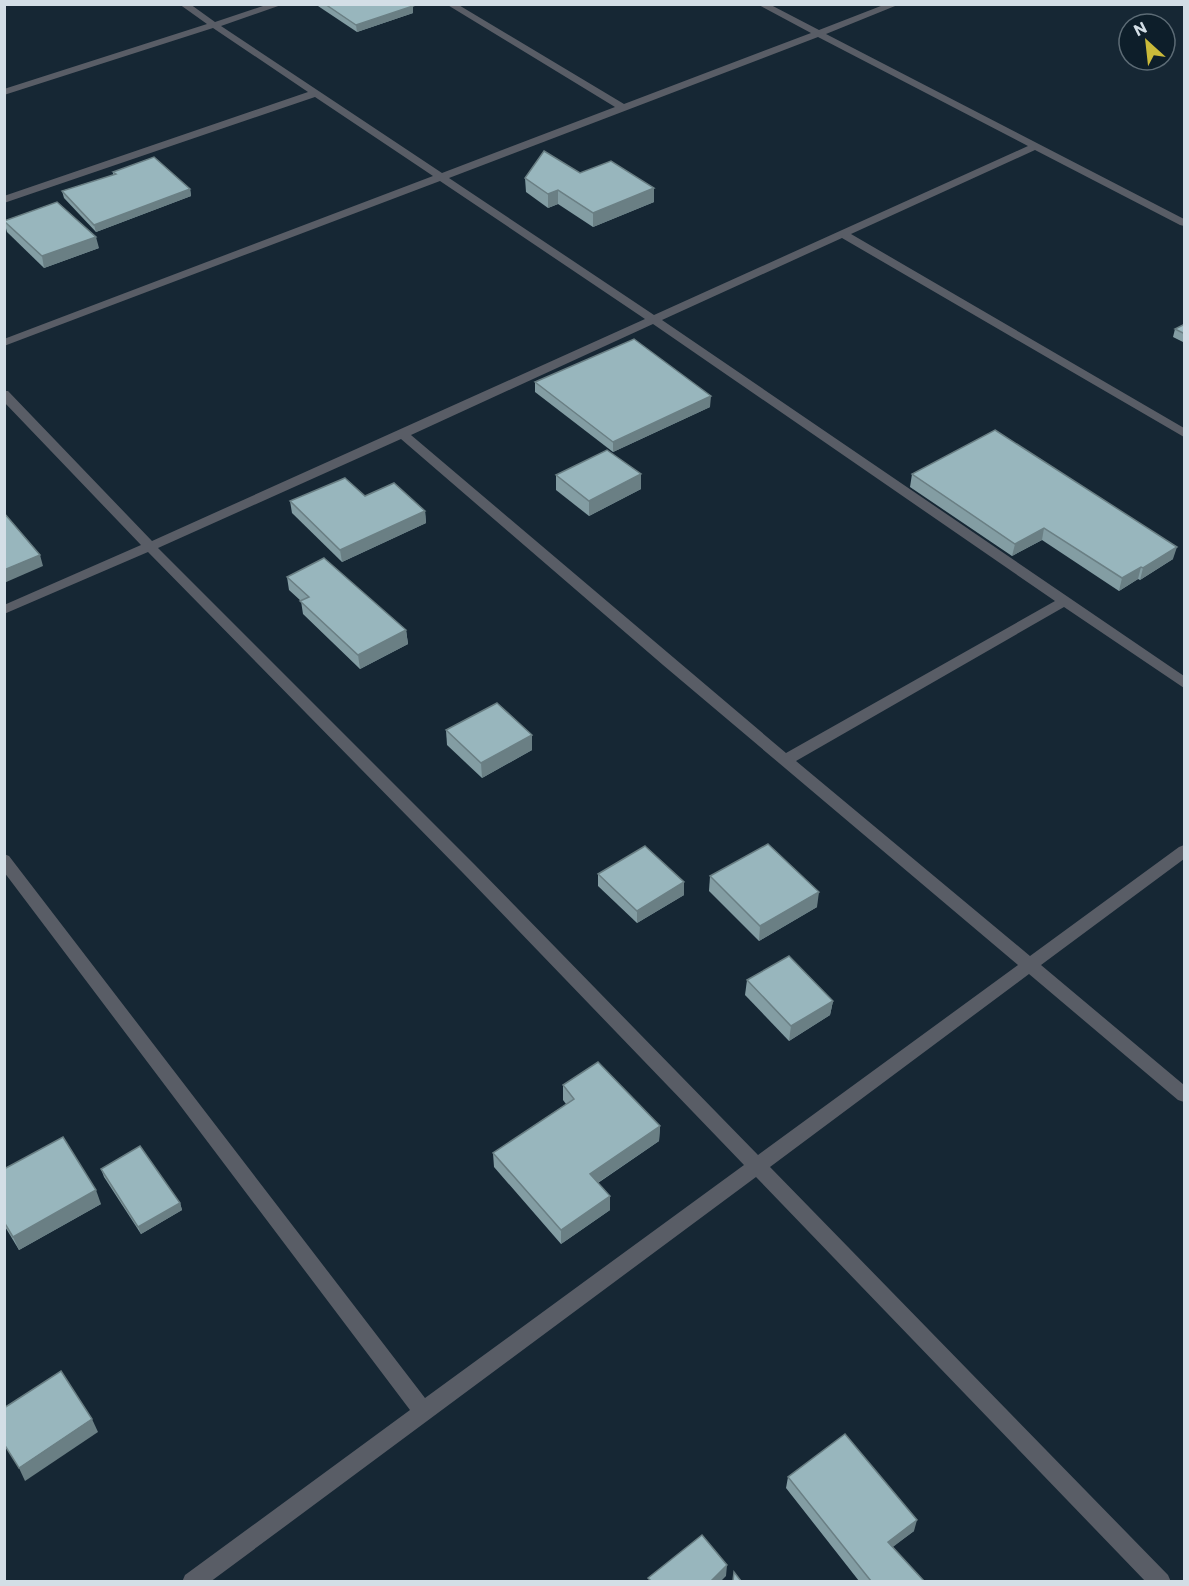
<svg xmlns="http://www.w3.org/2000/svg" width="1189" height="1586" viewBox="0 0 1189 1586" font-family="Commissioner,sans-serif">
	<rect width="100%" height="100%" fill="#162734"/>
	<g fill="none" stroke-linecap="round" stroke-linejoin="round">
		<path fill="#595d66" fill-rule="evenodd" d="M179 4H190L215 22 269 4H284L221 26 442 173 615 107 446 4H457L624 104 811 33 757 4H769L819 30 886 4H900L826 34 1184 219V226L1180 225 1035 150 851 234 1184 428V437L842 238 662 320 1184 676V688L1064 607 796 761 1030 956 1179 847 1184 845V859L1041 965 1184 1085V1102L1178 1100 1029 974 770 1167 1168 1575 1171 1582H1146L756 1177 210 1582H182L185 1575 410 1410 4 872V854L9 856 425 1398 744 1165 463 873 148 552 4 614V605L141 545 4 402V391H8L152 541 645 319 440 181 4 346V339L433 176 315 97 4 203V196L308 92 213 28 4 95V89L207 24ZM818 37 1028 146 654 315 449 178ZM653 324 1055 601 786 753 411 435ZM401 439 663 665 1018 965 758 1155 475 865 158 548Z"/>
	</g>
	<g fill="#839da3">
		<path d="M315 4H410L413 13 357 32Z"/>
		<path d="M113 172 190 189 191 196 96 232 64 198 62 191 113 175Z"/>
		<path d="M580 173 654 202 593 227 558 204 548 208 526 192 525 178Z"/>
		<path d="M4 221 99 248 44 268 7 232Z"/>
		<path d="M1185 324V343L1173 337 1175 329Z"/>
		<path d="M535 382 710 407 613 452 535 392Z"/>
		<path d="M912 474 1173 559 1140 580 1138 579 1119 591 1042 540 1012 556 910 487Z"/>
		<path d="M556 475 641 489 589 516 556 490Z"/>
		<path d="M365 496 425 511 426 523 342 562 292 513 290 501Z"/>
		<path d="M287 577 406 630 408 644 360 669 303 614 301 601 289 590Z"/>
		<path d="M446 730 532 735V750L482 778 447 745Z"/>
		<path d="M598 874 684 895 637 923 598 886Z"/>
		<path d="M710 876 817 907 759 941 709 891Z"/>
		<path d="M747 980 833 1001 830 1015 789 1041 745 995Z"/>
		<path d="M563 1085 660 1126 659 1141 598 1183 610 1196V1210L561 1244 494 1167 493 1153 566 1104 563 1100Z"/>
		<path d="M4 1169 101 1204 19 1250 4 1225Z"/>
		<path d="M101 1169 180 1203 182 1210 141 1234 104 1177Z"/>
		<path d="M788 1477 914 1531 892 1547 924 1581H859L786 1488Z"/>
	</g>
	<g fill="#6a7f84">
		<path d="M413 6V13L357 32 356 25Z"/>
		<path d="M654 188V202L593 227V213Z"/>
		<path d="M190 189 191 196 96 232 94 225Z"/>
		<path d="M558 190V204L548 208V194Z"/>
		<path d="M96 237 99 248 44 268 42 256Z"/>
		<path d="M711 396 710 407 613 452V442Z"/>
		<path d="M641 474V489L589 516V501Z"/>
		<path d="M425 511 426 523 342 562 340 550Z"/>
		<path d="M1044 528 1042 540 1012 556 1015 544Z"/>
		<path d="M1177 547 1173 559 1140 580 1143 568Z"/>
		<path d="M40 555 43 566 4 583V570Z"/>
		<path d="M1141 567 1138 579 1119 591 1122 578Z"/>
		<path d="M406 630 408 644 360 669 358 655Z"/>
		<path d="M532 735V750L482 778 481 763Z"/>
		<path d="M684 882V895L637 923V911Z"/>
		<path d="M819 892 817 907 759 941 760 926Z"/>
		<path d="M833 1001 830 1015 789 1041 791 1026Z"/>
		<path d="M660 1126 659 1141 590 1188V1174Z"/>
		<path d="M96 1190 101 1204 19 1250 13 1237Z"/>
		<path d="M610 1196V1210L561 1244V1230Z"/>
		<path d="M180 1203 182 1210 141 1234 138 1227Z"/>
		<path d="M92 1419 98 1432 25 1481 19 1468Z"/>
		<path d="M917 1520 914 1531 885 1553 888 1542Z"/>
		<path d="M727 1565 726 1576 721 1581H711Z"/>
	</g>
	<g fill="#98b6bd" stroke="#6a7f84" stroke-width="1.5">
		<path d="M325 4H410L413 6 356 25Z"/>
		<path d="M544 151 580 173 611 161 654 188 593 213 558 190 548 194 525 178Z"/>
		<path d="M154 157 190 189 94 225 62 191 116 174 113 172Z"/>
		<path d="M57 202 96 237 42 256 4 221Z"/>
		<path d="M1185 324V334L1175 329Z"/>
		<path d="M634 339 711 396 613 442 535 382Z"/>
		<path d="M995 430 1177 547 1143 568 1141 567 1122 578 1044 528 1015 544 912 474Z"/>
		<path d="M607 450 641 474 589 501 556 475Z"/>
		<path d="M345 478 365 496 394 483 425 511 340 550 290 501Z"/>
		<path d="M4 513 40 555 4 570Z"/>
		<path d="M324 558 406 630 358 655 300 601 309 597 287 577Z"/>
		<path d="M497 703 532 735 481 763 446 730Z"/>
		<path d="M768 844 819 892 760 926 710 876Z"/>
		<path d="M645 846 684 882 637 911 598 874Z"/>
		<path d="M789 956 833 1001 791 1026 747 980Z"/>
		<path d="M598 1062 660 1126 590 1174 610 1196 561 1230 493 1153 574 1099 563 1085Z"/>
		<path d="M63 1137 96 1190 13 1237 4 1222V1169Z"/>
		<path d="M140 1146 180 1203 138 1227 101 1169Z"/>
		<path d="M61 1371 92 1419 19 1468 4 1444V1408Z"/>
		<path d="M845 1434 917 1520 888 1542 924 1581H871L788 1477Z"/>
		<path d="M702 1535 727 1565 711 1581H651L648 1578Z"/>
		<path d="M734 1572 741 1581H733Z"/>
	</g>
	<rect width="1189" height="1586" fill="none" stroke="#d3dee6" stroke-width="12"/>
	<g transform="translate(1147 42) rotate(333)"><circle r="28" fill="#0d1e2a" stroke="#5c6b75" stroke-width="1.5"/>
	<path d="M0-4.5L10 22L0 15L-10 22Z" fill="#caba3a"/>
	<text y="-9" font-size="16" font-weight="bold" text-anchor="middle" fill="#d3dee6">N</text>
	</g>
</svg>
